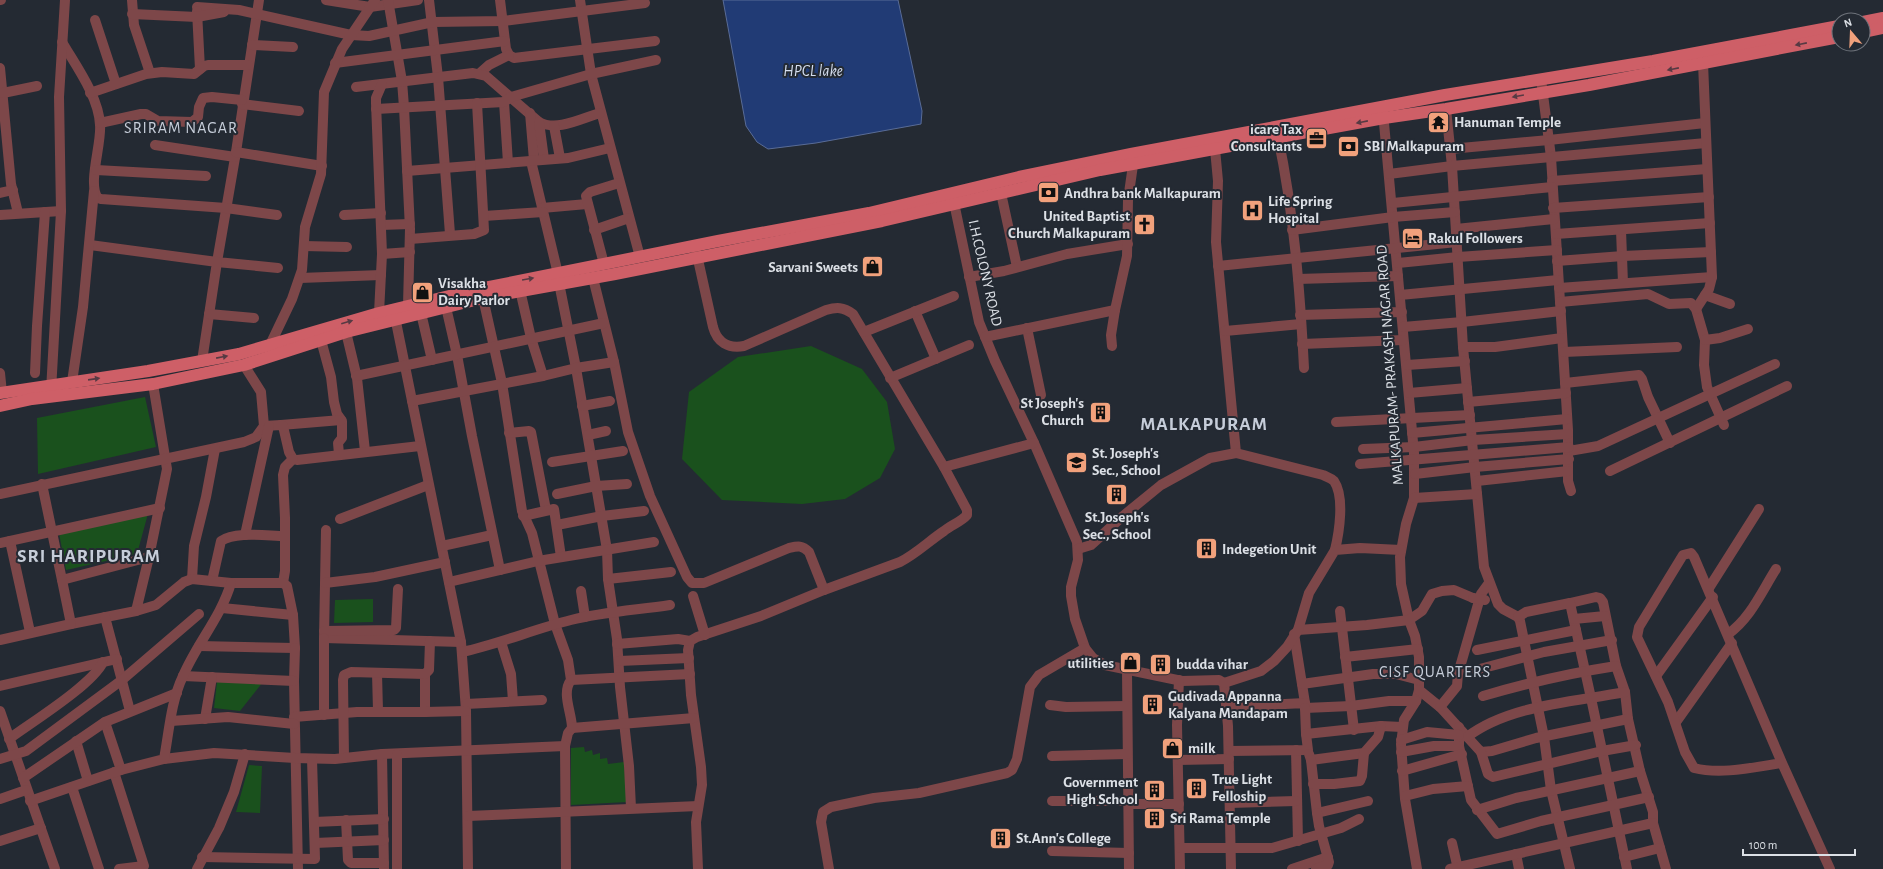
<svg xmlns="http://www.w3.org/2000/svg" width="1883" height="869" viewBox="0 0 1883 869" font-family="'Alegreya Sans',sans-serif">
	<rect width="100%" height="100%" fill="#242a33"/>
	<g fill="#1a511d">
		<path d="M811 346 862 369 887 402 895 449 880 478 845 499 802 504 722 500 682 459 689 392 738 357Z"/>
		<path d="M145 397 156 447 38 474 37 418Z"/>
		<path d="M149 510 137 554 66 570 59 533Z"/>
		<path d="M373 599V622L334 623 335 600Z"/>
		<path d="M217 682H263L240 711 214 708Z"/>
		<path d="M584 747 585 752 592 750 593 755 600 753V759L607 758 608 764 624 762 627 802 571 805V748Z"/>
		<path d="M249 765 262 766 260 813 236 812Z"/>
	</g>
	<path fill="#213b75" stroke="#596c97" d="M723 0H898L922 111 921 124 816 143 768 149 757 142 746 126Z"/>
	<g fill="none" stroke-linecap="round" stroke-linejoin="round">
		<g stroke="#7d4749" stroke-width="10">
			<path d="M0 0H1"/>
			<path d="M132 0 134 25 150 73"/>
			<path d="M259 0 236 152 217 262 278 268"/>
			<path d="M326 0 370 7 418 0"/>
			<path d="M388 0 402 81 404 107 410 229 408 305"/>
			<path d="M429 0 438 77 450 234"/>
			<path d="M500 0 506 49 509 55 514 58 655 41"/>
			<path d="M580 0 591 74 640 257"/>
			<path d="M197 7 239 10 351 35 369 36 433 22 503 21 645 3"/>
			<path d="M197 11 200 69"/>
			<path d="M132 14 197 17 224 12"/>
			<path d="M95 20 116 84"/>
			<path d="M62 42C76 66 99 97 100 125 102 143 87 185 98 198L101 199 226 208 277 215"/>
			<path d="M252 45 293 47"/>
			<path d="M335 63 505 41"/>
			<path d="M0 68 11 184 18 213"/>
			<path d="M480 73 489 65 509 55"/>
			<path d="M1541 79 1551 157 1568 430V481L1571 491"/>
			<path d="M356 87 473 73 486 76 539 122C557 132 582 118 600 113"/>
			<path d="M3 93 37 86"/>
			<path d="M90 93 146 74 162 72 194 74 204 66 208 65H248"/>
			<path d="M504 102 508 163"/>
			<path d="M242 104 299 111"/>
			<path d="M376 109 504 102 511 97 591 74 656 60"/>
			<path d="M1446 109 1452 166 1463 347 1484 567 1498 604 1503 609 1518 617 1520 621 1544 737 1551 790 1570 869"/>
			<path d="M1383 112 1414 453V498L1406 524 1400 557 1401 584 1409 620 1415 636 1419 657V690L1416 701 1404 720 1401 744 1405 799 1417 869"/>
			<path d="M530 113 534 160"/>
			<path d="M539 122 544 159"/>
			<path d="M100 123 141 114H146L158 121 192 122 198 117 199 107 203 98 212 97 242 100"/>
			<path d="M554 126 560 158"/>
			<path d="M1278 137C1294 213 1300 291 1304 368"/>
			<path d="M155 145 235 157"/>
			<path d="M1215 149 1218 181 1216 242 1236 453"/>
			<path d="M1450 149 1549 140 1705 123"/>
			<path d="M236 152 322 166"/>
			<path d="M531 161 558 274"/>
			<path d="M96 170 206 176"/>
			<path d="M407 171 568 158 610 148"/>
			<path d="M1389 174 1452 166 1706 143"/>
			<path d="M1552 181 1707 169"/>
			<path d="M0 193 13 190"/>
			<path d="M1001 193 1017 267"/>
			<path d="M953 198 979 322 995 361 1034 443 1077 542 1078 560 1071 587V596L1075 619 1085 648 1093 658 1105 665 1182 681 1219 680 1224 683 1228 726 1231 869"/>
			<path d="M1393 203 1552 187"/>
			<path d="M542 208 587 204"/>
			<path d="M1553 208 1709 197"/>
			<path d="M0 215 61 211"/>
			<path d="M344 215 381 213"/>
			<path d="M484 216 543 212"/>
			<path d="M381 225 410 224"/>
			<path d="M1456 229 1554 219"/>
			<path d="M594 230 629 218"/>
			<path d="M1292 230 1393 217 1455 212"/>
			<path d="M1621 230 1623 283"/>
			<path d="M1556 234 1710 223"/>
			<path d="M410 239 474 234 484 230 477 103"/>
			<path d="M90 245 217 262 202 361"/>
			<path d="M304 246 347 247"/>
			<path d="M695 246 713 327C717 342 728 349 744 346L826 310C837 307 843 307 853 314L944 467 967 510V515C961 522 951 525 944 531 929 541 916 554 900 562L824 590 761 616 697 637 690 641 688 650 691 695 701 767 702 785 696 822 698 869"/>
			<path d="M382 254 410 252"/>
			<path d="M1557 261 1623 256 1711 252"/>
			<path d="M1398 263 1458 257 1557 250"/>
			<path d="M604 264 586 196 590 192 619 183"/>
			<path d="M1218 266 1457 242"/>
			<path d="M969 277 1004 271 1067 254 1128 244"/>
			<path d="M300 278 381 275"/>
			<path d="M593 278 614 362 628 432 650 496 687 577 692 583H704L789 548C798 546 802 545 809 552L824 590"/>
			<path d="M1298 279 1398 276"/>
			<path d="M559 283 576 368 607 550 608 579 617 639 620 687 629 766 631 808"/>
			<path d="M1559 288 1712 277"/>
			<path d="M520 290 531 338 543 376"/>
			<path d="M1400 295 1558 280"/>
			<path d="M1705 295 1730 304"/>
			<path d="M483 298 502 383 522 511 532 533 555 624 568 660 571 680C561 693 572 713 572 728L568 733 565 746"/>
			<path d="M1560 302 1648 294 1669 304 1691 303 1696 309 1705 340 1704 365 1707 387 1724 425"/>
			<path d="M446 307 457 355 472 436 500 570"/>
			<path d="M1696 309 1709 289 1712 277 1703 63"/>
			<path d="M915 311 936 359"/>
			<path d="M394 312 461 642 466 711 468 869"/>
			<path d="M379 313 382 254 376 103V98L382 84"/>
			<path d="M421 313 432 360"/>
			<path d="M209 314 254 318"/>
			<path d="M1300 315 1402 312"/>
			<path d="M1403 327 1462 322 1561 311"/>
			<path d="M1027 328 1041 395"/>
			<path d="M1225 331 1301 324"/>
			<path d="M346 332 357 378 365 451"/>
			<path d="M864 332 954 296"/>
			<path d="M985 337 1115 310"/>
			<path d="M321 340 331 377 334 402 337 414 342 421V438L338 443 339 454"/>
			<path d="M1705 340 1720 338 1748 329"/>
			<path d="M1302 344 1403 340"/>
			<path d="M270 345 292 299 302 270 305 227 321 174 324 92 342 49 375 0"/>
			<path d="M1112 346 1111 335 1115 310 1127 256 1128 200 1133 165"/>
			<path d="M1463 347H1495L1562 338"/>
			<path d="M1564 352 1677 347"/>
			<path d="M1407 365 1465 361"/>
			<path d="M0 373 2 393"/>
			<path d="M35 373 37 326 45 212"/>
			<path d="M356 376 604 323"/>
			<path d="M890 378 969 345"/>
			<path d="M72 382 83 307 94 191"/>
			<path d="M1565 383 1639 375 1642 379 1648 397 1670 443"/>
			<path d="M51 391 61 211 59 97 65 0"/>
			<path d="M1409 393 1467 388"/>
			<path d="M412 401 543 376 576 368 614 362"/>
			<path d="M1468 402 1566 393"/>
			<path d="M582 406 610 401"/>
			<path d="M1336 422 1470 415"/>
			<path d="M281 425 341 420"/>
			<path d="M264 426 281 425 283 426 289 452 293 459 297 460 420 446"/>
			<path d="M509 433 529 431 531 432 546 510"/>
			<path d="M1412 433 1567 419"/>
			<path d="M588 435 606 431"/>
			<path d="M1363 449 1414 447 1473 440 1568 434"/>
			<path d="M1569 451 1598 446 1775 364"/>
			<path d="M552 462 623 451"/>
			<path d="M1360 464 1569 447"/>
			<path d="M944 467 1034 443"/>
			<path d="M1610 471 1787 386"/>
			<path d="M1415 474 1475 467 1569 459"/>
			<path d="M1477 481 1568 471"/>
			<path d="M42 484 62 580 149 557 167 469 153 384"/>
			<path d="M0 494 244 442 256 437 264 426 261 392 244 365"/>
			<path d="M557 494 596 486 627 484"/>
			<path d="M1414 498 1477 494"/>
			<path d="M523 516 554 509 561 557"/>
			<path d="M340 519 428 485"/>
			<path d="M557 525 602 516 644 511"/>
			<path d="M326 530 324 638 461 642"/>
			<path d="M245 535 269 426"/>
			<path d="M10 541 30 632"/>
			<path d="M0 543 160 508"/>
			<path d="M442 546 492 535"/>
			<path d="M1078 549 1091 545 1123 516 1161 485 1210 458 1236 453 1323 475C1327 477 1331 478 1334 481 1345 497 1339 533 1335 550"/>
			<path d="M192 579 194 546 206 497 215 449"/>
			<path d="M608 579 671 572"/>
			<path d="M62 580 71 624 136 611 149 557"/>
			<path d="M212 581 221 541C235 531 268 536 285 536"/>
			<path d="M449 582 538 561 654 542"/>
			<path d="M283 583 285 571V518L283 475 285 467 293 459"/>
			<path d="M325 583 375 577 445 562"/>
			<path d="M1709 588 1759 509"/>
			<path d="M581 591 585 617"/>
			<path d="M693 596 705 635"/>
			<path d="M1570 603 1596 597 1600 598 1603 602 1616 666 1625 692 1628 719 1640 771 1653 812V823L1666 869"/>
			<path d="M222 608 293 615"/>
			<path d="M136 611 156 605 184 582 192 579 231 583H283L287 586 293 615 295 648 199 646"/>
			<path d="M1340 611 1354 730"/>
			<path d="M105 617 130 711"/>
			<path d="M1518 617 1526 612 1570 603 1591 698 1627 869"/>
			<path d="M1574 619 1605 616"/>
			<path d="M1298 630 1367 625 1409 620 1422 611 1432 594 1442 591 1454 590 1473 598"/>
			<path d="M324 631 394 630 396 628 398 589"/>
			<path d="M1294 634 1305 703"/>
			<path d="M1728 634C1750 619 1762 591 1776 569"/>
			<path d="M324 638V715"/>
			<path d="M0 640 71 624"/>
			<path d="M501 642 511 674 513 701"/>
			<path d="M617 644 678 639 690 641"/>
			<path d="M295 648 294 681 298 869"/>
			<path d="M1477 650 1576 630"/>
			<path d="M462 652C499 644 534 629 571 620 603 612 637 610 670 605"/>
			<path d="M1345 657 1418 649"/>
			<path d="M619 661 689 658"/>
			<path d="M1476 670 1544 652 1612 640"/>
			<path d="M1127 671 1129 869"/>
			<path d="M377 673 378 711"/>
			<path d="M425 674V712"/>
			<path d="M183 676 294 681"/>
			<path d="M1656 676 1713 597"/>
			<path d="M571 680 690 674"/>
			<path d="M1179 680 1177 725 1180 869"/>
			<path d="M1224 683 1261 671 1274 661 1287 647 1298 630 1309 593 1335 550 1360 548 1401 550"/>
			<path d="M1302 684 1373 674H1396L1419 680"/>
			<path d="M0 686 117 659"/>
			<path d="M1419 690 1440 707 1481 752 1492 751 1536 738 1628 719"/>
			<path d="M1483 696C1527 683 1571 673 1616 666"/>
			<path d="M466 704 542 700"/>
			<path d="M1050 705 1066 707 1127 706"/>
			<path d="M1227 707 1305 703V708L1351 706 1389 701H1416"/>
			<path d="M1440 707 1457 686 1458 674 1481 594 1489 583"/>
			<path d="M1305 708 1306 734"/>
			<path d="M0 711 55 869"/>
			<path d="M294 717 357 712H425L466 711"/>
			<path d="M205 719 212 677"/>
			<path d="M171 721 228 717 294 724"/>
			<path d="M105 722 121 770"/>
			<path d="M1676 722 1732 643"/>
			<path d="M1459 727V746L1471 800 1497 834 1541 821 1649 797"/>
			<path d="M572 728 694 718"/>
			<path d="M1467 737C1509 705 1574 702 1625 692"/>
			<path d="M9 739C32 722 92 685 103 662"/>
			<path d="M1401 740 1427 732 1459 735"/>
			<path d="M76 741 88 781"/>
			<path d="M1296 750 1298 841"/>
			<path d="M1229 751 1308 750 1306 734 1381 726 1402 727"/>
			<path d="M1401 752 1434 746H1459"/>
			<path d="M1481 752 1488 774 1493 777 1602 751 1636 745"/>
			<path d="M382 754 384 869"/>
			<path d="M1309 754 1311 760 1364 753 1378 737 1381 726"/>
			<path d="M1052 756 1127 754"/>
			<path d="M344 758 343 680 344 675 351 672 425 674 429 670 430 641"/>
			<path d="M0 759 26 751 122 680 199 614"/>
			<path d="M164 759 214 753 295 758 335 759 382 754 565 746 566 869"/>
			<path d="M1178 760 1229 759"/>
			<path d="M1311 760 1317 813 1368 801"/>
			<path d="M1782 763C1754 767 1722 775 1694 768L1685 752 1668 702 1637 637 1639 627 1683 555 1691 553 1694 557 1782 763 1830 869"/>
			<path d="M1402 771 1462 754"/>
			<path d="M114 772 144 866 119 869"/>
			<path d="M23 778 105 722 177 693"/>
			<path d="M1313 784H1334L1360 781 1362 776 1364 753"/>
			<path d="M72 787 99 869"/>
			<path d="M1405 796 1433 789 1468 786"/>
			<path d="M0 799 26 790"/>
			<path d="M30 801 121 770 164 759C169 732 171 701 183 676 197 643 221 617 231 583"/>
			<path d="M1052 801H1128"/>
			<path d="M1230 803 1296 801"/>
			<path d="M1128 804H1179"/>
			<path d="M1477 810 1516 798 1640 771"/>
			<path d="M468 816 698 806"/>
			<path d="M346 820 348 860 351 863H384"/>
			<path d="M314 822 384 819"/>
			<path d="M0 841 41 828"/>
			<path d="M315 843 384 840"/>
			<path d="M1452 843 1458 869"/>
			<path d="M1180 848H1272L1341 828 1359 819"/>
			<path d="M1052 851 1129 853"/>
			<path d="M1516 854 1519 869"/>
			<path d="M202 857 315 859 312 759"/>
			<path d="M1624 857 1660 848"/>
			<path d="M197 869 219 828 234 792 245 754"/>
			<path d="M397 869V754"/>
			<path d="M829 869 821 822 823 812 831 807 874 798 919 793 1007 773 1012 770 1017 759 1030 687 1039 675 1085 648"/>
			<path d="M1292 869 1328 857"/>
			<path d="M1316 869 1328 865 1329 862 1319 826 1317 813"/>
			<path d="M1450 869 1653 823"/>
		</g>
		<g stroke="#ce5f67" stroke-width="12">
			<path d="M1863 22 1883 18"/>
			<path d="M1863 32 1883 28"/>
			<path d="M0 393 148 371 239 354 379 313 474 290 718 241 869 213 1019 177 1131 154 1445 95 1653 61 1839 26"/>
			<path d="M0 406 32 399 153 384 244 365 346 332 483 298 615 274 882 221 1100 170 1384 118 1446 109 1589 85 1839 37"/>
		</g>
		<path stroke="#7d4749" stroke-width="10" d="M1473 598 1485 600"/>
	</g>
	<defs><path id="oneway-solid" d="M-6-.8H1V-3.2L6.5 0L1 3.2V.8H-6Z"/></defs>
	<g fill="#573a43">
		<use href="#oneway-solid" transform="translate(1801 44) rotate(169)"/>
		<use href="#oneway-solid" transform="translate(1673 69) rotate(169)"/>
		<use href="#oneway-solid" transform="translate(1518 96) rotate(170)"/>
		<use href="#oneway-solid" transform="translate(1362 122) rotate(169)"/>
		<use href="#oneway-solid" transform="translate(528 279) rotate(-10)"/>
		<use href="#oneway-solid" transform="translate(347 322) rotate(-16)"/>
		<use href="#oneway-solid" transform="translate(222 357) rotate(-11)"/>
		<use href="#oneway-solid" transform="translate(94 379) rotate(-8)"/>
	</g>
	<defs>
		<symbol id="temple-square" viewBox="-11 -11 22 22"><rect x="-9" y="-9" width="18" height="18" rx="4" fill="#f1a17c" stroke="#242a33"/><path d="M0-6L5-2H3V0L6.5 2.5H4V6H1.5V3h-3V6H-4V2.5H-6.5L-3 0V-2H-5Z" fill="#111"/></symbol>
		<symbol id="office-square" viewBox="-11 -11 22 22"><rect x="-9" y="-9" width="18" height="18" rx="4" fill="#f1a17c" stroke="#242a33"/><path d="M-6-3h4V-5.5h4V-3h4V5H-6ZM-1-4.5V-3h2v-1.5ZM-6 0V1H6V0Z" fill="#111"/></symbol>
		<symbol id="bank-square" viewBox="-11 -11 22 22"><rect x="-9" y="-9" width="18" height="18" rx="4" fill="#f1a17c" stroke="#242a33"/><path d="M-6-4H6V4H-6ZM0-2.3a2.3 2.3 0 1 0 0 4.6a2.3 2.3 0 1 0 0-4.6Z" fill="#111"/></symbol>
		<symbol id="hospital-square" viewBox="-11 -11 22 22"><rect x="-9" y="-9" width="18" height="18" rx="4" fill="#f1a17c" stroke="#242a33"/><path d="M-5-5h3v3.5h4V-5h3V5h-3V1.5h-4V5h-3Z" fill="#111"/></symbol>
		<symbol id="church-square" viewBox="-11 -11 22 22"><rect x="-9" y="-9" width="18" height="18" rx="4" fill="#f1a17c" stroke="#242a33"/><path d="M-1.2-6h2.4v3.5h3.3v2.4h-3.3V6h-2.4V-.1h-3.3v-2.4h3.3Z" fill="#111"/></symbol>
		<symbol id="hotel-square" viewBox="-11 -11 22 22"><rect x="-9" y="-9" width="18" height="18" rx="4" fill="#f1a17c" stroke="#242a33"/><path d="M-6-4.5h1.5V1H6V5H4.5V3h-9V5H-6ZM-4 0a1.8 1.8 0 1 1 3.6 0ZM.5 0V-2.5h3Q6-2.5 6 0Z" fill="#111"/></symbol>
		<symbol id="shop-square" viewBox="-11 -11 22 22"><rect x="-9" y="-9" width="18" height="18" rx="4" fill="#f1a17c" stroke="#242a33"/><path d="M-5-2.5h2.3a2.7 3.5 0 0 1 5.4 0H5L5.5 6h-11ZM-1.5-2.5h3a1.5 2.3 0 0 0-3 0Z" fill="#111"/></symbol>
		<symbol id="building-square" viewBox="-11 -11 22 22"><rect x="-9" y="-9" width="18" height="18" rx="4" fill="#f1a17c" stroke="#242a33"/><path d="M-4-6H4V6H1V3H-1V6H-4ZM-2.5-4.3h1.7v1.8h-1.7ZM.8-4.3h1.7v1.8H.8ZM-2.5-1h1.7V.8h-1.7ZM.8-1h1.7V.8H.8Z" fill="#111"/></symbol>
		<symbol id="school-square" viewBox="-11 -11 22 22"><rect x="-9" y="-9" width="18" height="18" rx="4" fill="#f1a17c" stroke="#242a33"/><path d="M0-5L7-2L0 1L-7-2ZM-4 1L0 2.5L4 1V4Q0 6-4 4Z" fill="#111"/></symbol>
	</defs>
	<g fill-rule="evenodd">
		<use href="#temple-square" x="1426" y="110" width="25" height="25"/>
		<use href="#office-square" x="1304" y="126" width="25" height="25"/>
		<use href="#bank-square" x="1336" y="134" width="25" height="25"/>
		<use href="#bank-square" x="1036" y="180" width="25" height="25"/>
		<use href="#hospital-square" x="1240" y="198" width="25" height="25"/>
		<use href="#church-square" x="1132" y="212" width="25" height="25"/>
		<use href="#hotel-square" x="1400" y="226" width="25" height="25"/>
		<use href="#shop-square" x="860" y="254" width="25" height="25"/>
		<use href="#shop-square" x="410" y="280" width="25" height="25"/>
		<use href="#building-square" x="1088" y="400" width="25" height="25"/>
		<use href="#school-square" x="1064" y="450" width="25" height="25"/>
		<use href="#building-square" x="1104" y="482" width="25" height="25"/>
		<use href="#building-square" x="1194" y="536" width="25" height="25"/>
		<use href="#shop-square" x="1118" y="650" width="25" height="25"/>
		<use href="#building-square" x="1148" y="652" width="25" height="25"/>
		<use href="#building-square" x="1140" y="692" width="25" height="25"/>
		<use href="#shop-square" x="1160" y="736" width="25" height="25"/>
		<use href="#building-square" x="1184" y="776" width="25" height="25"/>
		<use href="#building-square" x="1142" y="778" width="25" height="25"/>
		<use href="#building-square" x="1142" y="806" width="25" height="25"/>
		<use href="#building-square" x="988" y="826" width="25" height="25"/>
	</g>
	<g text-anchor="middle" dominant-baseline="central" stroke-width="4" stroke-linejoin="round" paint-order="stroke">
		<g font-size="15" font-weight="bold" fill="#dce0e6" stroke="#242a33" text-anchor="start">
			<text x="1454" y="122">Hanuman Temple</text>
			<text x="1302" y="129" text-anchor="end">icare Tax<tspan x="1302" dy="17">Consultants</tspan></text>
			<text x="1364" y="146">SBI Malkapuram</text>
			<text x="1064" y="193">Andhra bank Malkapuram</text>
			<text x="1268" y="201">Life Spring<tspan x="1268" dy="17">Hospital</tspan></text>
			<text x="1130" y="216" text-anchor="end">United Baptist<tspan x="1130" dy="17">Church Malkapuram</tspan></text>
			<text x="1428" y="238">Rakul Followers</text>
			<text x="858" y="267" text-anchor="end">Sarvani Sweets</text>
			<text x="438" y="283">Visakha<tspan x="438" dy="17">Dairy Parlor</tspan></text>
			<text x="1084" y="403" text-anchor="end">St Joseph's<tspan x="1084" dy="17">Church</tspan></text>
			<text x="1092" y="453">St. Joseph's<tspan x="1092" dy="17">Sec., School</tspan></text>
			<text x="1117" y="517" text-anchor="middle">St.Joseph's<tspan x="1117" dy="17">Sec., School</tspan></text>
			<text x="1222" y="549">Indegetion Unit</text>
			<text x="1114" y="663" text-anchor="end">utilities</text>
			<text x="1176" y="664">budda vihar</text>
			<text x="1168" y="696">Gudivada Appanna<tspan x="1168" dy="17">Kalyana Mandapam</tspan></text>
			<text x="1188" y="748">milk</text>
			<text x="1212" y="779">True Light<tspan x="1212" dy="17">Felloship</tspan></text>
			<text x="1138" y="782" text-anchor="end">Government<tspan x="1138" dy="17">High School</tspan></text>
			<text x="1170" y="818">Sri Rama Temple</text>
			<text x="1016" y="838">St.Ann's College</text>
		</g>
		<g font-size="15" fill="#dce0e6" stroke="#242a33">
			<text transform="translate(985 273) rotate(77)">I.H.COLONY ROAD</text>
			<text transform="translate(1390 365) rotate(-94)">MALKAPURAM- PRAKASH NAGAR ROAD</text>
		</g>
		<g font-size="16" font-style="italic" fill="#d5def0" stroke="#242a33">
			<text x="813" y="71">HPCL lake</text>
		</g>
		<g font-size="16" letter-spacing="1" fill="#c6cdd9" stroke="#242a33">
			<text x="181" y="128">SRIRAM NAGAR</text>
			<text x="1435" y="672">CISF QUARTERS</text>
		</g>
		<g font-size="19" font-weight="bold" letter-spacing="1" fill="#c6cdd9" stroke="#242a33">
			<text x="1204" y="424">MALKAPURAM</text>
			<text x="89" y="556">SRI HARIPURAM</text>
		</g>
	</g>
	<g transform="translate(1851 32) rotate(341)"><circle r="19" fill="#242a33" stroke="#6e737b"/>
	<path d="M0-3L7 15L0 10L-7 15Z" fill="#f1a17c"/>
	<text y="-6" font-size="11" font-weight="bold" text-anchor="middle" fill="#dce0e6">N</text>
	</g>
	<path d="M1743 849v6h112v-6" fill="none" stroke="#dce0e6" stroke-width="2"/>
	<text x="1749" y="849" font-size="12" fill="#dce0e6" stroke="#242a33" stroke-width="3" paint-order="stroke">100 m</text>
</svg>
